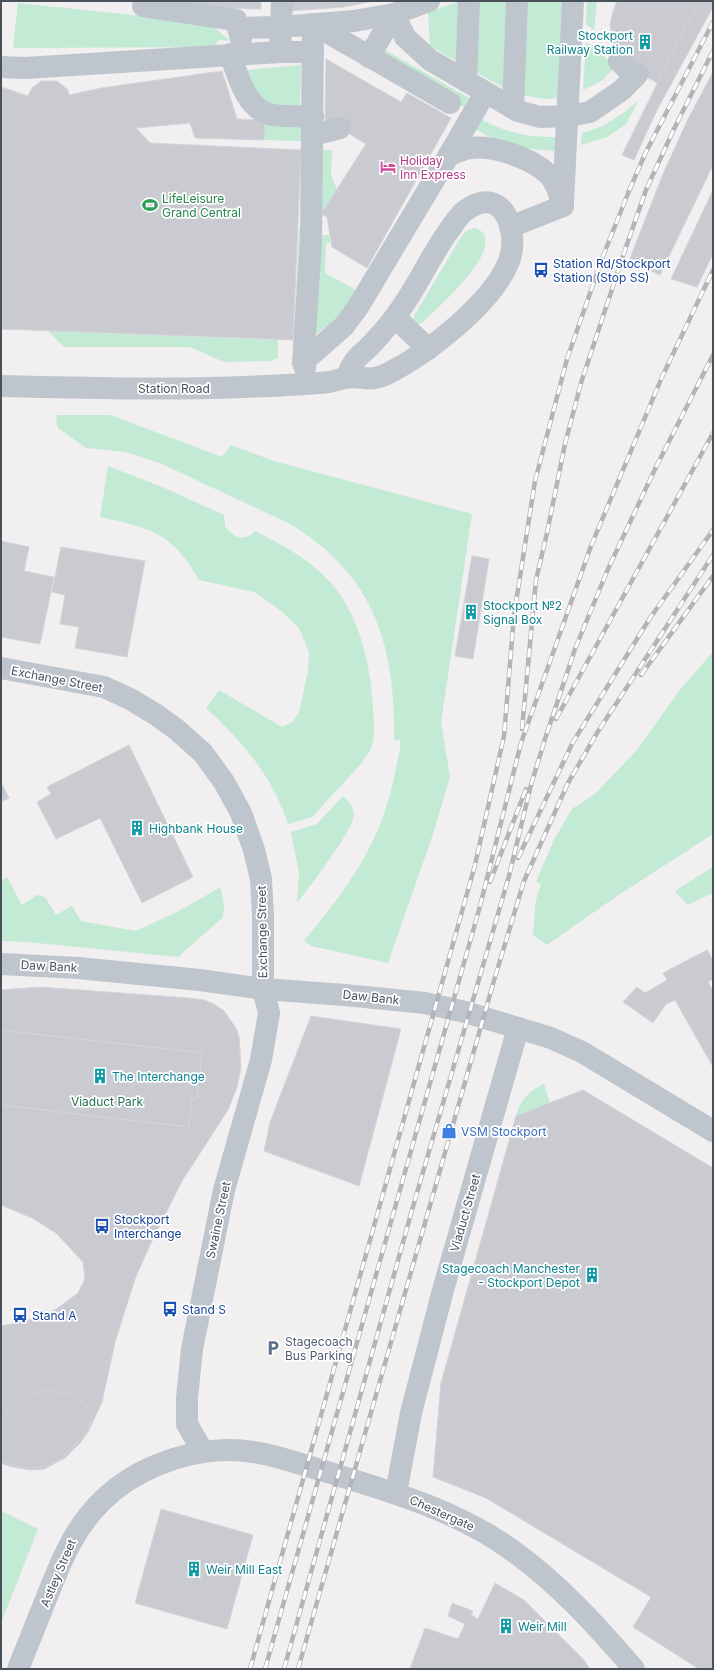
<svg xmlns="http://www.w3.org/2000/svg" width="714" height="1670" viewBox="0 0 714 1670" font-family="Inter,sans-serif">
	<rect width="100%" height="100%" fill="#f1efef"/>
	<g fill="#c2ead4">
		<path d="M460 1 463 65 430 46 428 12Z"/>
		<path d="M472 1H514L509 91 469 68Z"/>
		<path d="M520 1H563L558 98 545 99 521 95Z"/>
		<path d="M587 1H597L594 30 586 24Z"/>
		<path d="M18 3 209 23 230 41 219 40 214 46 211 47 13 48Z"/>
		<path d="M586 42 616 66 603 80 583 90Z"/>
		<path d="M385 50 469 98 464 107 380 59Z"/>
		<path d="M301 65 300 111 273 110 259 99 247 70Z"/>
		<path d="M639 100 626 124 607 137 581 145 582 133C605 127 622 115 639 100Z"/>
		<path d="M481 119C504 132 528 138 555 137V151C523 149 503 145 475 129Z"/>
		<path d="M265 120H302L301 141 264 140Z"/>
		<path d="M322 150H332L331 175 337 189 321 214Z"/>
		<path d="M299 227H303L298 331 294 330Z"/>
		<path d="M474 228C479 229 484 232 485 237 491 262 439 306 422 323L418 324 413 320 414 316 458 242 465 232Z"/>
		<path d="M316 235H329L330 243 326 244 325 273 356 290 341 315 314 336Z"/>
		<path d="M48 331 278 340V358L270 361 224 362 190 347H64Z"/>
		<path d="M57 415H110L222 457 231 445 274 461 472 514 441 722 450 777 433 834 388 963 311 946 304 941C336 902 369 860 385 811 392 791 396 769 400 748V740H394C396 646 374 573 288 523L162 464 126 452 86 448 58 428 56 421Z"/>
		<path d="M108 466 162 487 224 515 225 527C234 537 244 543 255 531 283 545 309 559 330 582 361 617 371 667 373 711 374 721 375 732 373 741 372 750 365 758 360 765L312 817 288 824C273 777 242 741 206 708L219 690 282 727 292 722 299 712 308 671 309 652 299 628 280 610 254 592 199 580C190 565 180 549 165 539 147 526 121 522 100 517Z"/>
		<path d="M713 652V764L712 765 713 767V834L617 896 547 945 533 935 536 900 541 884 536 882 554 840 572 809 595 794 637 750 682 687Z"/>
		<path d="M343 796C348 801 353 806 354 814 354 830 308 889 297 903L299 873 291 832 317 824Z"/>
		<path d="M713 867V893L688 905 675 891Z"/>
		<path d="M7 877 22 905 37 895 45 897 56 915 72 906 81 921 136 931 177 912 221 887 224 907 223 917 178 957 27 942 1 941V881Z"/>
		<path d="M544 1084 550 1103 516 1116C520 1100 530 1090 544 1084Z"/>
		<path d="M1 1511 38 1529 1 1623Z"/>
	</g>
	<path fill="#f1efef" d="M1 1624 59 1662 56 1669H1Z"/>
	<g fill="#c9cbd1" stroke="#d3d5d9">
		<path d="M138 1H261V9L138 6Z"/>
		<path d="M289 1H374L344 7 289 11Z"/>
		<path d="M617 1H701L684 29 658 83 638 73 619 55 614 46 610 25 613 11Z"/>
		<path d="M701 1H713V7L657 110 634 160 622 155 684 29Z"/>
		<path d="M326 59 401 102 407 93 451 118 367 268 332 247 327 217 321 214 366 144 325 119Z"/>
		<path d="M222 71 237 119 265 120 264 140 195 138 190 123 136 128 150 143 301 150 293 340 1 329V87L28 96 32 88 41 81H57L68 90 69 95 101 88Z"/>
		<path d="M713 72V165L660 275 629 261 663 174 688 119Z"/>
		<path d="M713 190V254L697 287 671 279Z"/>
		<path d="M1 541 29 547 24 571 54 577 40 644 1 637Z"/>
		<path d="M61 547 145 561 127 657 75 648 79 627 60 624 65 595 52 592Z"/>
		<path d="M472 556 489 559 473 659 455 656Z"/>
		<path d="M129 745 193 877 142 903 100 818 56 839 37 802 51 794 47 787Z"/>
		<path d="M1 782 9 798 1 802Z"/>
		<path d="M707 950 713 960V979L708 982 713 991V1067L675 1000 666 1004 653 1023 623 1002 637 987 645 993 667 980 663 973Z"/>
		<path d="M40 987 189 998 204 1000 214 1004 224 1011 236 1028 239 1037 241 1068 237 1087 228 1110 182 1181 150 1245 135 1279 115 1342 102 1402 88 1432 80 1443 65 1458 44 1469 30 1470 9 1466 1 1463V1326L26 1321 55 1310 78 1293 85 1279 83 1262 56 1233 32 1218 1 1205V1105L189 1127 192 1099H197L202 1053 1 1030V990Z"/>
		<path d="M311 1016 401 1029 359 1186 264 1151 270 1122Z"/>
		<path d="M1 1030 202 1053 197 1099H192L189 1127 1 1105Z"/>
		<path d="M583 1090 713 1168V1669H699L633 1627 651 1597 486 1498 433 1477 441 1383 516 1116Z"/>
		<path d="M51 1390 75 1396 84 1402 91 1414V1420L87 1431 69 1452 59 1460 45 1467 29 1468 11 1465 1 1460V1418L7 1411 20 1401 35 1394Z"/>
		<path d="M161 1509 253 1535 227 1629 135 1603Z"/>
		<path d="M495 1583 524 1600 584 1660 590 1669H410L425 1628 458 1639 465 1624 448 1616 452 1603 473 1611 471 1615 478 1619Z"/>
	</g>
	<g fill="none" stroke-linecap="round" stroke-linejoin="round">
		<g stroke="#bfc5cc" stroke-width="22">
			<path d="M282 1 280 52H313"/>
			<path d="M143 6 236 20 241 39"/>
			<path d="M394 14 405 37 430 60 518 111 540 117 568 116 590 112 622 90 638 73"/>
			<path d="M313 24 450 103"/>
			<path d="M238 28 281 27 354 21 394 14 429 1"/>
			<path d="M230 54C238 75 245 107 269 114 282 118 299 115 313 117"/>
			<path d="M369 57 394 14"/>
			<path d="M619 61 635 77"/>
			<path d="M1 67 25 68 280 52"/>
			<path d="M466 81 469 1"/>
			<path d="M513 108 517 1"/>
			<path d="M313 135 340 128"/>
			<path d="M449 155 485 93"/>
			<path d="M563 202 573 1"/>
			<path d="M510 227 563 206"/>
			<path d="M395 317 428 349"/>
			<path d="M303 362 344 326 358 307 449 155C456 153 463 149 470 148 494 145 532 158 549 175 557 183 560 196 563 206"/>
			<path d="M305 368 303 362 311 243 313 24"/>
			<path d="M1 386C82 388 162 390 243 387 271 386 300 385 329 382 335 381 340 379 345 378 363 375 368 383 387 374 427 354 493 303 509 261 520 232 503 183 466 210 458 215 453 226 447 233 429 259 416 289 397 314 389 326 379 336 369 347 364 352 358 356 354 362 351 366 349 373 346 377"/>
			<path d="M1 668 104 687 130 699 155 714 176 729 203 753 224 782 241 813 254 850 261 879 263 915V989L269 1013 261 1060 224 1190 192 1349 187 1398V1424L203 1452"/>
			<path d="M1 964 78 968 200 980 263 989 345 995 425 1003 465 1012 551 1038 582 1052 713 1131"/>
			<path d="M396 1493 411 1413 443 1290 518 1028"/>
			<path d="M18 1669C28 1644 38 1619 48 1594 62 1559 75 1527 102 1501 133 1470 182 1451 226 1450 260 1449 293 1462 324 1471 389 1491 457 1510 513 1551 560 1585 596 1625 634 1669"/>
		</g>
		<defs>
			<g id="rail">
				<path d="M641 675 713 576"/>
				<path d="M556 719 713 433"/>
				<path d="M522 729 536 580 547 533 565 444 581 383 626 247 646 190 673 131 713 51"/>
				<path d="M518 858 573 742 650 618 713 530"/>
				<path d="M490 882 526 789"/>
				<path d="M250 1669 475 865 504 736 514 615 535 481 567 359 603 256 629 191 645 154 713 22"/>
				<path d="M265 1669 480 906 521 743 591 546 662 377 713 270"/>
				<path d="M284 1669 414 1203 509 876 531 785 545 739 575 649 608 569 656 467 713 355"/>
				<path d="M298 1669 493 984 524 881 568 783 597 733 713 555"/>
			</g>
		</defs>
		<use href="#rail" stroke="#b2b4b8" stroke-width="4.5"/>
		<use href="#rail" stroke="#fff" stroke-width="3" stroke-dasharray="9" stroke-linecap="butt"/>
	</g>
	<defs>
		<symbol id="building-bare" viewBox="-9 -9 18 18"><path d="M-4-6H4V6H1V3H-1V6H-4ZM-2.5-4.3h1.7v1.8h-1.7ZM.8-4.3h1.7v1.8H.8ZM-2.5-1h1.7V.8h-1.7ZM.8-1h1.7V.8H.8Z" fill="#0f9aa8" stroke="#fff" stroke-width="2.5" paint-order="stroke"/></symbol>
		<symbol id="hotel-bare" viewBox="-9 -9 18 18"><path d="M-6-4.5h1.5V1H6V5H4.5V3h-9V5H-6ZM-4 0a1.8 1.8 0 1 1 3.6 0ZM.5 0V-2.5h3Q6-2.5 6 0Z" fill="#d1479c" stroke="#fff" stroke-width="2.5" paint-order="stroke"/></symbol>
		<symbol id="stadium-bare" viewBox="-9 -9 18 18"><path d="M0-5a6.5 5 0 1 0 0 10a6.5 5 0 1 0 0-10ZM-3.5-1.8h7v3.6h-7Z" fill="#2e9e5b" stroke="#fff" stroke-width="2.5" paint-order="stroke"/></symbol>
		<symbol id="bus-bare" viewBox="-9 -9 18 18"><path d="M-5-6H5V4H4V6H2V4H-2V6H-4V4H-5ZM-3.5-4V0h7V-4ZM-3.5 1.2v1.5H-2V1.2ZM2 1.2v1.5H3.5V1.2Z" fill="#1a4fb4" stroke="#fff" stroke-width="2.5" paint-order="stroke"/></symbol>
		<symbol id="shop-bare" viewBox="-9 -9 18 18"><path d="M-5-2.5h2.3a2.7 3.5 0 0 1 5.4 0H5L5.5 6h-11ZM-1.5-2.5h3a1.5 2.3 0 0 0-3 0Z" fill="#3f7fe0" stroke="#fff" stroke-width="2.5" paint-order="stroke"/></symbol>
		<symbol id="parking-bare" viewBox="-9 -9 18 18"><path d="M-3.5-5.5H1a3.5 3.5 0 0 1 0 7H-1V5.5H-3.5ZM-1-3.4V-.6H.8a1.4 1.4 0 0 0 0-2.8Z" fill="#5c6f8a" stroke="#fff" stroke-width="2.5" paint-order="stroke"/></symbol>
	</defs>
	<g fill-rule="evenodd">
		<use href="#building-bare" x="634" y="31" width="22" height="22"/>
		<use href="#hotel-bare" x="377" y="156" width="22" height="22"/>
		<use href="#stadium-bare" x="139" y="194" width="22" height="22"/>
		<use href="#bus-bare" x="530" y="259" width="22" height="22"/>
		<use href="#building-bare" x="460" y="601" width="22" height="22"/>
		<use href="#building-bare" x="126" y="817" width="22" height="22"/>
		<use href="#building-bare" x="89" y="1065" width="22" height="22"/>
		<use href="#shop-bare" x="438" y="1120" width="22" height="22"/>
		<use href="#bus-bare" x="91" y="1215" width="22" height="22"/>
		<use href="#building-bare" x="581" y="1264" width="22" height="22"/>
		<use href="#bus-bare" x="159" y="1298" width="22" height="22"/>
		<use href="#bus-bare" x="9" y="1304" width="22" height="22"/>
		<use href="#parking-bare" x="262" y="1337" width="22" height="22"/>
		<use href="#building-bare" x="183" y="1558" width="22" height="22"/>
		<use href="#building-bare" x="495" y="1615" width="22" height="22"/>
	</g>
	<g text-anchor="middle" dominant-baseline="central" stroke-width="3.5" stroke-linejoin="round" paint-order="stroke">
		<g font-size="12" fill="#0d838f" stroke="#fff" text-anchor="start">
			<text x="633" y="35" text-anchor="end">Stockport<tspan x="633" dy="14">Railway Station</tspan></text>
			<text x="483" y="605">Stockport №2<tspan x="483" dy="14">Signal Box</tspan></text>
			<text x="149" y="828">Highbank House</text>
			<text x="112" y="1076">The Interchange</text>
			<text x="580" y="1268" text-anchor="end">Stagecoach Manchester<tspan x="580" dy="14">- Stockport Depot</tspan></text>
			<text x="206" y="1569">Weir Mill East</text>
			<text x="518" y="1626">Weir Mill</text>
		</g>
		<g font-size="12" fill="#b23c85" stroke="#fff" text-anchor="start">
			<text x="400" y="160">Holiday<tspan x="400" dy="14">Inn Express</tspan></text>
		</g>
		<g font-size="12" fill="#27864d" stroke="#fff" text-anchor="start">
			<text x="162" y="198">LifeLeisure<tspan x="162" dy="14">Grand Central</tspan></text>
		</g>
		<g font-size="12" fill="#164399" stroke="#fff" text-anchor="start">
			<text x="553" y="263">Station Rd/Stockport<tspan x="553" dy="14">Station (Stop SS)</tspan></text>
			<text x="114" y="1219">Stockport<tspan x="114" dy="14">Interchange</tspan></text>
			<text x="182" y="1309">Stand S</text>
			<text x="32" y="1315">Stand A</text>
		</g>
		<g font-size="12" fill="#49515a" stroke="#fff">
			<text x="174" y="388">Station Road</text>
			<text transform="translate(57 679) rotate(11)">Exchange Street</text>
			<text transform="translate(262 932) rotate(-91)">Exchange Street</text>
			<text transform="translate(49 966) rotate(3)">Daw Bank</text>
			<text transform="translate(371 997) rotate(6)">Daw Bank</text>
			<text transform="translate(465 1213) rotate(-74)">Viaduct Street</text>
			<text transform="translate(218 1220) rotate(-78)">Swaine Street</text>
			<text transform="translate(442 1513) rotate(24)">Chestergate</text>
			<text transform="translate(58 1573) rotate(-67)">Astley Street</text>
		</g>
		<g font-size="12" fill="#22734f" stroke="#fff">
			<text x="107" y="1101">Viaduct Park</text>
		</g>
		<g font-size="12" fill="#366cbe" stroke="#fff" text-anchor="start">
			<text x="461" y="1131">VSM Stockport</text>
		</g>
		<g font-size="12" fill="#4e5e75" stroke="#fff" text-anchor="start">
			<text x="285" y="1341">Stagecoach<tspan x="285" dy="14">Bus Parking</tspan></text>
		</g>
	</g>
	<rect width="714" height="1670" fill="none" stroke="#49515a" stroke-width="4"/>
</svg>
